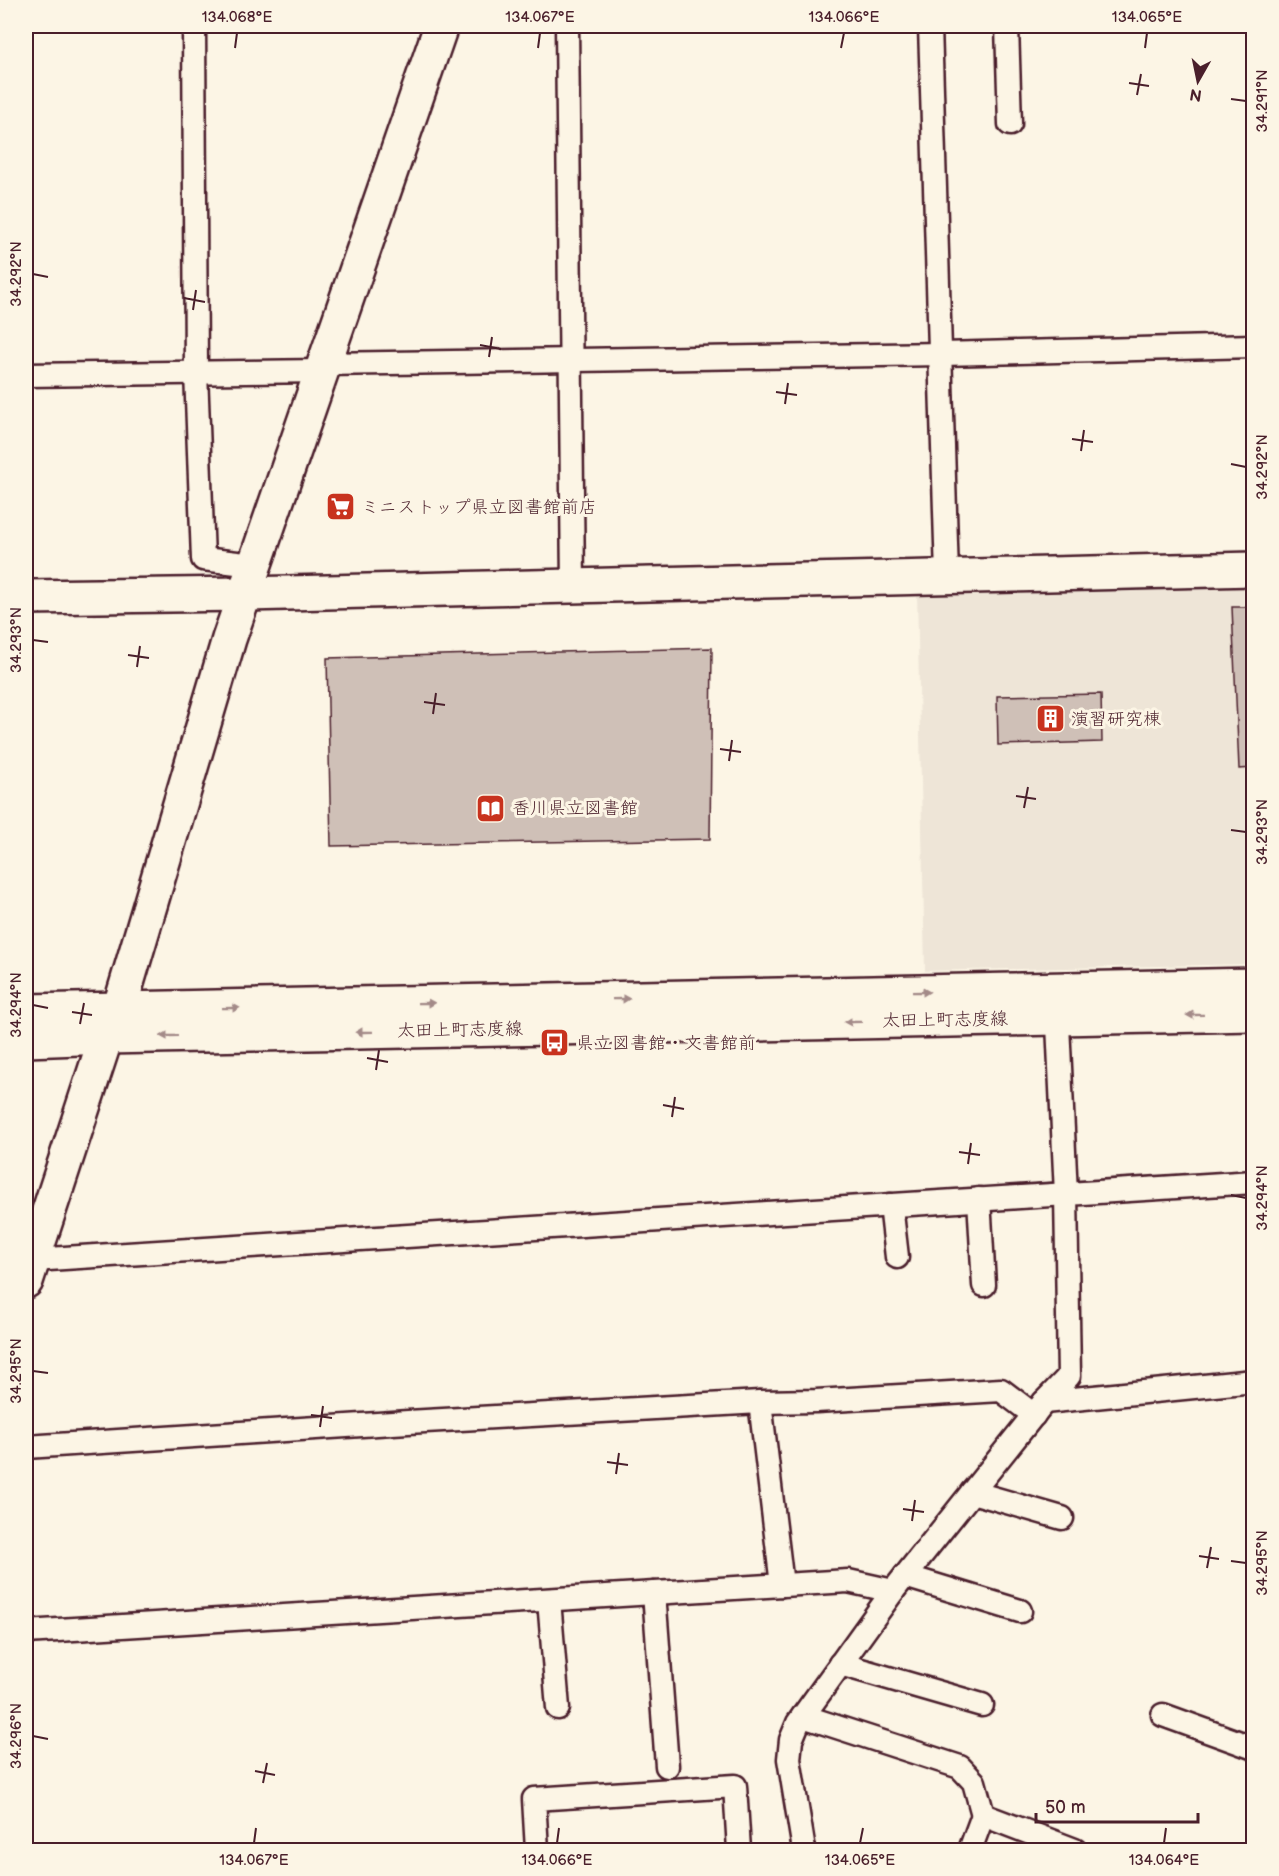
<svg xmlns="http://www.w3.org/2000/svg" width="1279" height="1876" viewBox="0 0 1279 1876" font-family="'Balsamiq Sans','Klee One',sans-serif">
	<rect width="100%" height="100%" fill="#fcf5e5"/>
	<filter id="ink" filterUnits="userSpaceOnUse"><feTurbulence type="fractalNoise" baseFrequency=".0167" numOctaves="2"/><feDisplacementMap in="SourceGraphic" scale="12" xChannelSelector="R" yChannelSelector="G"/><feConvolveMatrix kernelMatrix="1 2 1 2 8 2 1 2 1" color-interpolation-filters="sRGB"/></filter>
	<g filter="url(#ink)">
		<path fill="#eee5d7" d="M1253 586V964L925 971 917 591Z"/>
		<g fill="#cfc0b7" stroke="#4a1f2b" stroke-width="1.5">
			<path d="M1232 607H1254V768L1239 769Z"/>
			<path d="M712 648 710 839 331 846 327 658Z"/>
			<path d="M1101 694 1102 742 998 745 997 696Z"/>
		</g>
		<g fill="none" stroke-linecap="round" stroke-linejoin="round">
			<defs>
				<g id="street">
					<path d="M194 26 196 372 203 559 254 565"/>
					<path d="M567 26 573 586"/>
					<path d="M930 26 947 576"/>
					<path d="M1007 26 1010 124"/>
					<path d="M324 364 942 354 1254 346"/>
					<path d="M26 375 322 371"/>
					<path d="M979 1199 984 1285"/>
					<path d="M891 1205 897 1257"/>
					<path d="M33 1260 1254 1182"/>
					<path d="M760 1402 782 1585"/>
					<path d="M1044 1402 1254 1381"/>
					<path d="M26 1447 408 1422 760 1402 816 1401 1001 1390 1034 1415"/>
					<path d="M972 1492 1062 1518"/>
					<path d="M905 1576 1020 1611"/>
					<path d="M654 1593 667 1766"/>
					<path d="M549 1600 558 1708"/>
					<path d="M26 1632 848 1581 893 1591"/>
					<path d="M840 1664 982 1705"/>
					<path d="M1163 1715 1254 1748"/>
					<path d="M803 1716 960 1767 974 1782 983 1815"/>
					<path d="M537 1850 534 1799 735 1786 739 1850"/>
					<path d="M804 1850 789 1759 791 1740 798 1723 893 1591 1044 1402 1069 1376 1066 1194 1057 1003"/>
					<path d="M970 1850 983 1815 1075 1850"/>
				</g>
				<g id="secondary">
					<path d="M26 597 244 594 1254 569"/>
					<path d="M26 1011 1254 985"/>
					<path d="M26 1040 106 1037 1254 1014"/>
					<path d="M26 1281 106 1037 119 1010 229 639 441 26"/>
				</g>
			</defs>
			<use href="#street" stroke="#4a1f2b" stroke-width="27"/>
			<use href="#secondary" stroke="#4a1f2b" stroke-width="38"/>
			<use href="#street" stroke="#fcf5e5" stroke-width="22"/>
			<use href="#secondary" stroke="#fcf5e5" stroke-width="33"/>
		</g>
		<defs><path id="oneway-solid" d="M-6-.8H1V-3.2L6.5 0L1 3.2V.8H-6Z" transform="scale(1.5)"/></defs>
		<g fill="#a38a88">
			<use href="#oneway-solid" transform="translate(921 992) rotate(-1)"/>
			<use href="#oneway-solid" transform="translate(621 999) rotate(-1)"/>
			<use href="#oneway-solid" transform="translate(426 1003) rotate(-1)"/>
			<use href="#oneway-solid" transform="translate(231 1008) rotate(-1)"/>
			<use href="#oneway-solid" transform="translate(1195 1015) rotate(179)"/>
			<use href="#oneway-solid" transform="translate(853 1022) rotate(179)"/>
			<use href="#oneway-solid" transform="translate(364 1032) rotate(179)"/>
			<use href="#oneway-solid" transform="translate(169 1036) rotate(179)"/>
		</g>
	</g>
	<path fill="none" stroke="#4a1f2b" stroke-width="2" d="M235 48 237 33M538 48 540 33M841 48 844 33M1145 48 1147 33M1129 83 1149 86M1137 95 1141 74M1231 99 1246 101M33 274 48 277M184 298 205 302M193 310 196 290M480 345 501 349M489 357 492 337M776 392 797 395M785 404 788 383M1072 439 1093 442M1081 451 1084 430M1231 464 1246 467M33 640 48 642M128 655 149 658M137 667 140 646M424 702 445 705M433 714 436 693M720 749 741 752M729 761 732 740M1016 796 1036 799M1024 808 1028 787M1231 830 1246 832M33 1005 48 1008M72 1012 92 1015M80 1024 84 1003M367 1058 388 1062M376 1070 379 1050M663 1105 684 1109M672 1117 675 1097M959 1152 980 1155M968 1164 971 1143M1231 1195 1246 1198M33 1371 48 1373M311 1415 332 1418M320 1427 323 1406M607 1462 628 1465M616 1474 619 1453M903 1509 924 1512M912 1521 915 1500M1199 1556 1219 1559M1231 1561 1246 1563M1207 1568 1211 1547M33 1736 48 1739M255 1771 275 1775M263 1783 267 1763M254 1843 256 1828M557 1843 559 1828M860 1843 863 1828M1164 1843 1166 1828"/>
	<defs>
		<symbol id="supermarket-square" viewBox="-11 -11 22 22"><rect x="-9" y="-9" width="18" height="18" rx="4" fill="#c8321e" stroke="#fcf5e5"/><path d="M-6-5.5h2.5l.6 2H6L4.5 2H-2.5L-4.4-4H-6ZM-1.5 3.2a1.3 1.3 0 1 0 .1 0ZM3 3.2a1.3 1.3 0 1 0 .1 0Z" fill="#fff"/></symbol>
		<symbol id="building-square" viewBox="-11 -11 22 22"><rect x="-9" y="-9" width="18" height="18" rx="4" fill="#c8321e" stroke="#fcf5e5"/><path d="M-4-6H4V6H1V3H-1V6H-4ZM-2.5-4.3h1.7v1.8h-1.7ZM.8-4.3h1.7v1.8H.8ZM-2.5-1h1.7V.8h-1.7ZM.8-1h1.7V.8H.8Z" fill="#fff"/></symbol>
		<symbol id="library-square" viewBox="-11 -11 22 22"><rect x="-9" y="-9" width="18" height="18" rx="4" fill="#c8321e" stroke="#fcf5e5"/><path d="M-6-4Q-3-5.5-.7-3.5V5Q-3 3-6 4ZM6-4Q3-5.5 .7-3.5V5Q3 3 6 4Z" fill="#fff"/></symbol>
		<symbol id="bus-square" viewBox="-11 -11 22 22"><rect x="-9" y="-9" width="18" height="18" rx="4" fill="#c8321e" stroke="#fcf5e5"/><path d="M-5-6H5V4H4V6H2V4H-2V6H-4V4H-5ZM-3.5-4V0h7V-4ZM-3.5 1.2v1.5H-2V1.2ZM2 1.2v1.5H3.5V1.2Z" fill="#fff"/></symbol>
	</defs>
	<g fill-rule="evenodd">
		<use href="#supermarket-square" x="324" y="490" width="33" height="33"/>
		<use href="#building-square" x="1034" y="702" width="33" height="33"/>
		<use href="#library-square" x="474" y="792" width="33" height="33"/>
		<use href="#bus-square" x="538" y="1026" width="33" height="33"/>
	</g>
	<g text-anchor="middle" dominant-baseline="central" stroke-width="6" stroke-linejoin="round" paint-order="stroke">
		<g font-size="18" fill="#4a1f2b" stroke="#fcf5e5" text-anchor="start">
			<text x="361" y="507">ミニストップ県立図書館前店</text>
			<text x="1071" y="719">演習研究棟</text>
			<text x="512" y="808">香川県立図書館</text>
			<text x="576" y="1043">県立図書館・文書館前</text>
		</g>
		<g font-size="18" fill="#4a1f2b" stroke="#fcf5e5">
			<text transform="translate(945 1020) rotate(-1)">太田上町志度線</text>
			<text transform="translate(460 1030) rotate(-1)">太田上町志度線</text>
		</g>
	</g>
	<rect width="1279" height="1876" fill="none" stroke="#fcf5e5" stroke-width="66"/>
	<g transform="translate(1198 81) rotate(189)" stroke="#fcf5e5" stroke-width="4.5" paint-order="stroke">
	<path d="M0-4.5L10 22L0 15L-10 22Z" fill="#4a1f2b"/>
	<text y="-9" font-size="16" font-weight="bold" text-anchor="middle" fill="#4a1f2b">N</text>
	</g>
	<path d="M1036 1813v9h162v-9" fill="none" stroke="#4a1f2b" stroke-width="3"/>
	<text x="1045" y="1813" font-size="18" fill="#4a1f2b" stroke="#fcf5e5" stroke-width="4.5" paint-order="stroke">50 m</text>
	<rect x="33" y="33" width="1213" height="1810" fill="none" stroke="#4a1f2b" stroke-width="2"/>
	<g font-size="15" text-anchor="middle" fill="#4a1f2b">
		<text x="237" y="22">134.068°E</text>
		<text x="540" y="22">134.067°E</text>
		<text x="844" y="22">134.066°E</text>
		<text x="1147" y="22">134.065°E</text>
		<text transform="translate(1262 101) rotate(-90)" y="5">34.291°N</text>
		<text transform="translate(16 274) rotate(-90)" y="5">34.292°N</text>
		<text transform="translate(1262 467) rotate(-90)" y="5">34.292°N</text>
		<text transform="translate(16 640) rotate(-90)" y="5">34.293°N</text>
		<text transform="translate(1262 832) rotate(-90)" y="5">34.293°N</text>
		<text transform="translate(16 1005) rotate(-90)" y="5">34.294°N</text>
		<text transform="translate(1262 1198) rotate(-90)" y="5">34.294°N</text>
		<text transform="translate(16 1371) rotate(-90)" y="5">34.295°N</text>
		<text transform="translate(1262 1563) rotate(-90)" y="5">34.295°N</text>
		<text transform="translate(16 1736) rotate(-90)" y="5">34.296°N</text>
		<text x="254" y="1865">134.067°E</text>
		<text x="557" y="1865">134.066°E</text>
		<text x="860" y="1865">134.065°E</text>
		<text x="1164" y="1865">134.064°E</text>
	</g>
</svg>
